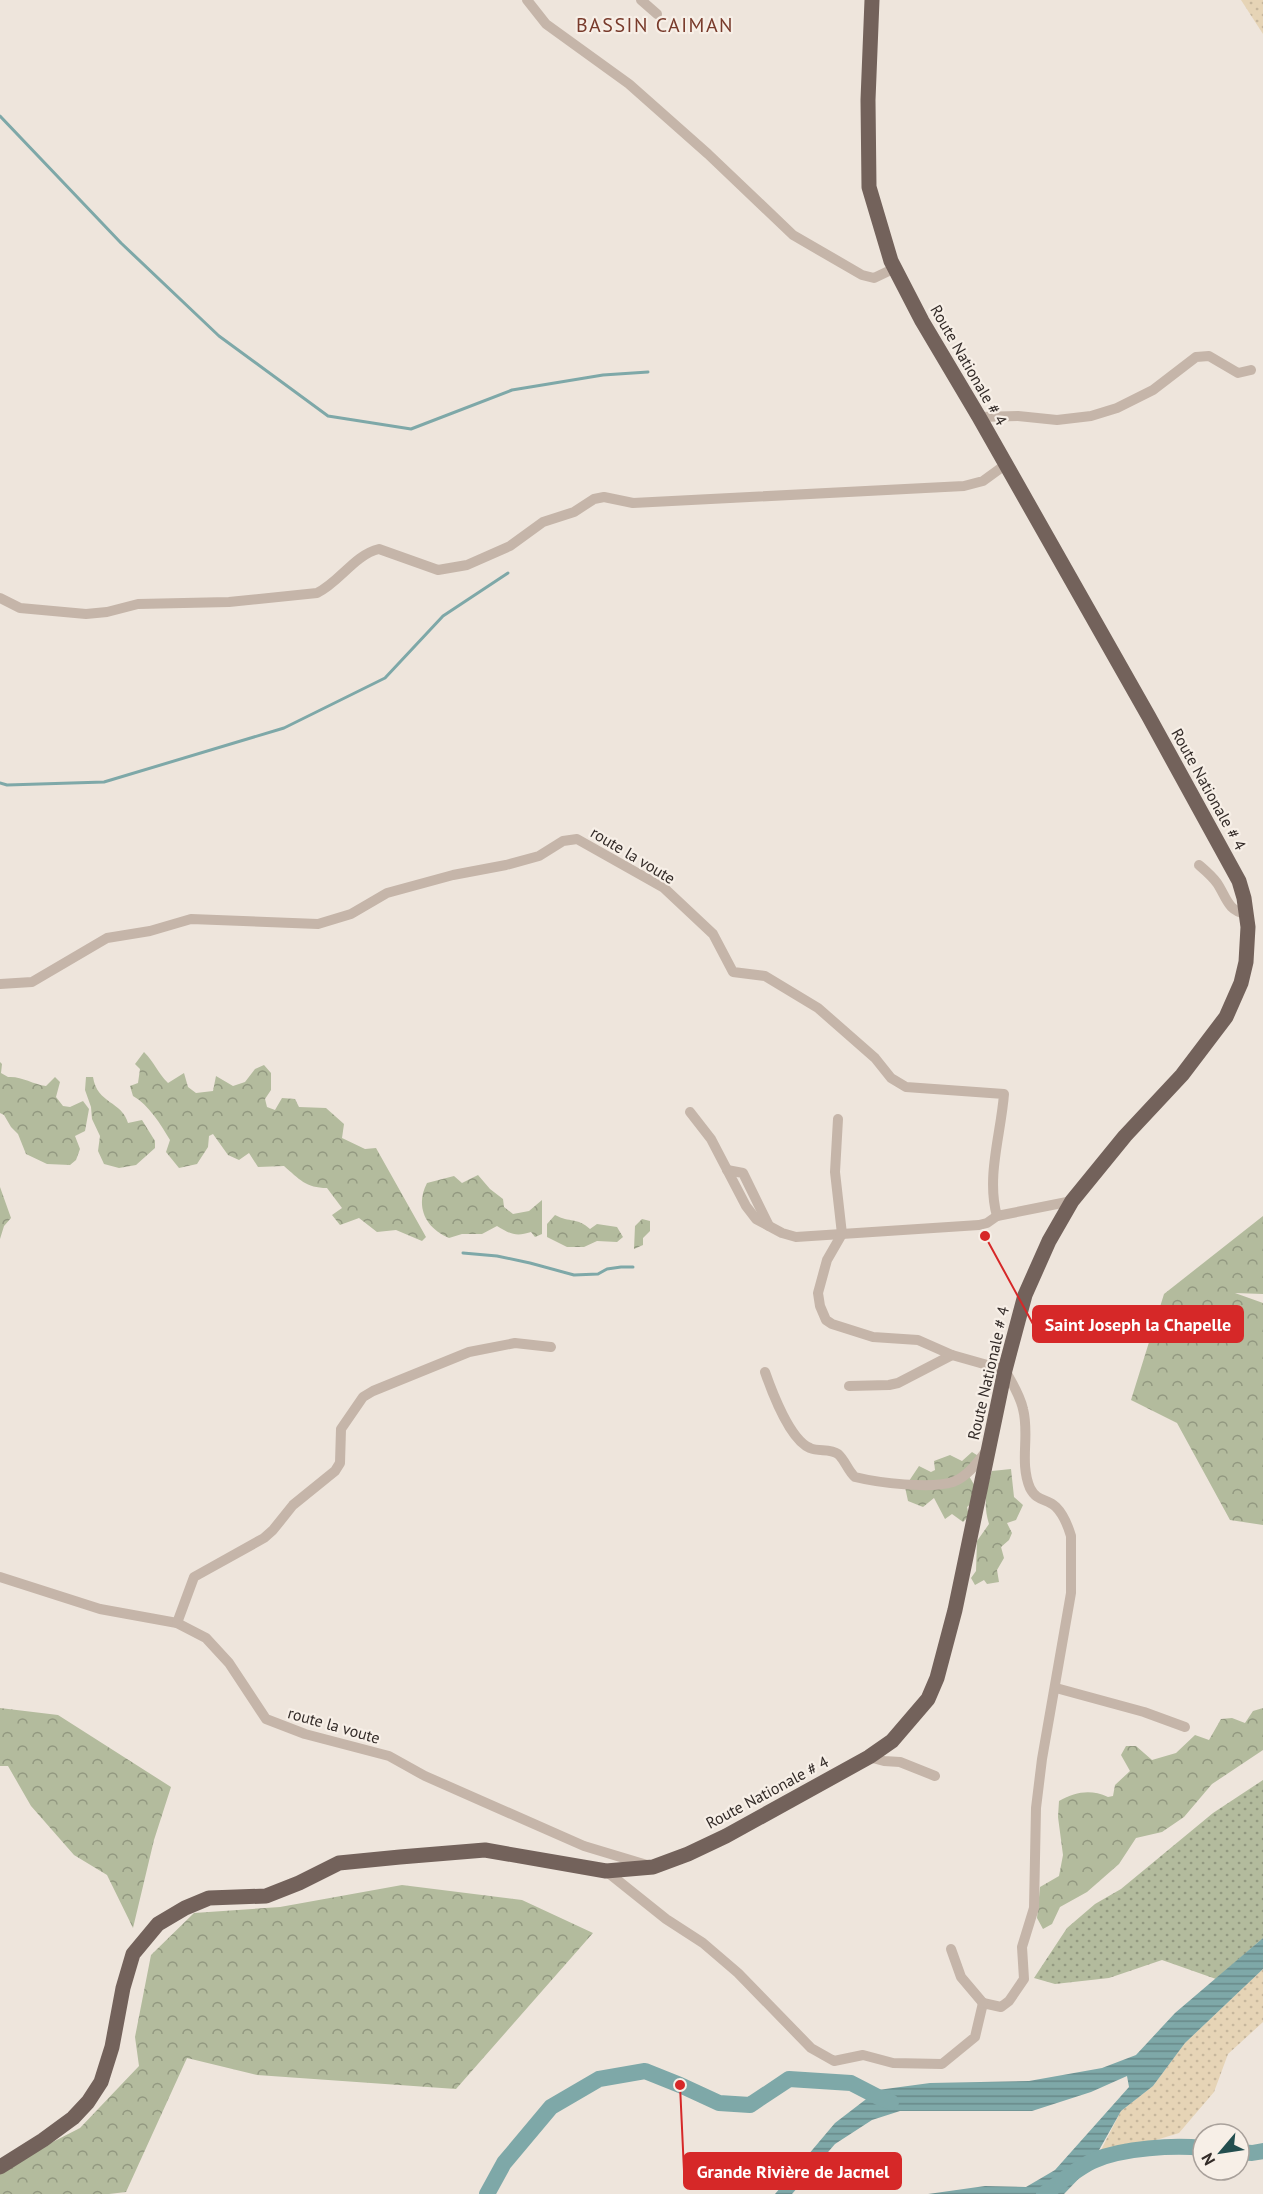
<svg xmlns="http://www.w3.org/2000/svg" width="1263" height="2194" viewBox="0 0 1263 2194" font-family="'PT Sans',sans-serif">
	<defs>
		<pattern id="grass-dots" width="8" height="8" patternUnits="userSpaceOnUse" patternTransform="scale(1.5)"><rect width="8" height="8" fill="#b3bb9d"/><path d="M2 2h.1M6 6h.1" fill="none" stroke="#929880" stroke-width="1.8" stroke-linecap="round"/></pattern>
		<pattern id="forest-crowns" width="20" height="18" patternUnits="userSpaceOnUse" patternTransform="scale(1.5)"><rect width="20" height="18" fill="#b3bb9d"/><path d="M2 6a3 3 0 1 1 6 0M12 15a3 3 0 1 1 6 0" fill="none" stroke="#929880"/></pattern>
		<pattern id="sand-dots" width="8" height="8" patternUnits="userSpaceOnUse" patternTransform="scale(1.5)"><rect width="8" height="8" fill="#e6d4b6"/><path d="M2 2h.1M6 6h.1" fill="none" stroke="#c6b69c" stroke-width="1.8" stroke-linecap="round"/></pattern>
		<pattern id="water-rules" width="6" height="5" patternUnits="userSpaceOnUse" patternTransform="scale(1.5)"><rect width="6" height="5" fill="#7ea8a8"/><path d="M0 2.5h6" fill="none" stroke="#688989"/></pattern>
	</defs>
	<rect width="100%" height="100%" fill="#eee5dc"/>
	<path fill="url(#grass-dots)" d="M1263 1780V1938L1216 1979 1162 1960 1109 1978 1055 1984 1034 1978 1067 1928 1095 1904 1121 1889 1213 1813Z"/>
	<g fill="url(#forest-crowns)">
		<path d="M144 1052C155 1063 157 1072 168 1083L184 1073 188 1087 196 1093 213 1091 216 1076 233 1086 245 1082 255 1069 264 1065 271 1073V1090L265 1099 267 1107 275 1110 282 1098 295 1099 299 1107 326 1108 344 1124 342 1138 365 1149 376 1148 426 1237 422 1241 396 1230 377 1232 359 1218 340 1225 332 1215 342 1208 327 1188C306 1188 299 1179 284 1166L258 1167 249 1153 239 1160 228 1155 213 1134 209 1136 208 1147 197 1164 179 1168 166 1152 170 1140C161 1125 149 1105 133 1096L130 1086 138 1083 140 1069 135 1064Z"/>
		<path d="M0 1062 2 1064 1 1073 8 1077C22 1076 32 1084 46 1086L55 1077 60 1082 56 1097 63 1106 70 1107 83 1101 89 1109 85 1131 75 1136 80 1149 76 1160 70 1165 47 1164 26 1154 18 1134 11 1127 4 1115 0 1113Z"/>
		<path d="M86 1077H93C97 1104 122 1101 128 1123L142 1120 155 1141V1148L136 1165 119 1168 104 1164 98 1151 100 1136 92 1119 91 1107 85 1090Z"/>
		<path d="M478 1175 490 1189 503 1199 504 1207 513 1214 529 1211 542 1200V1234L535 1237 531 1232C516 1237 510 1234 497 1226L482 1234H462L449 1238C425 1228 415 1206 427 1183L454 1176 462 1183Z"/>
		<path d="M0 1187 11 1218 4 1226 0 1239Z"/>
		<path d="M555 1215C570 1223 577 1217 590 1229L597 1224 617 1227 623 1237 617 1242 597 1241 584 1247H567L547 1237V1224Z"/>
		<path d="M1263 1216V1294L1235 1293 1263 1303V1525L1230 1520 1177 1423 1131 1400 1164 1294Z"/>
		<path d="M642 1219 650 1221V1231L643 1238V1245L634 1249 635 1226Z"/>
		<path d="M972 1452 980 1457 969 1476 976 1488 973 1502 967 1507 969 1516 963 1522 952 1514 945 1519 934 1498 923 1507 908 1501 905 1487 919 1466 931 1472 935 1470 934 1461 950 1455 962 1461Z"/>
		<path d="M1011 1469 1014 1497 1023 1505 1016 1520 1007 1523 1012 1533 1009 1540 1001 1547 1004 1558 997 1570 999 1582 987 1584 984 1580 975 1585 971 1578 976 1571 977 1541 989 1524C983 1505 986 1489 992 1471Z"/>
		<path d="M0 1708 58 1715 171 1787 154 1840 133 1928 107 1875 74 1855 31 1806 8 1766H0Z"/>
		<path d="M1263 1708V1750L1212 1784 1184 1817 1162 1832 1136 1838 1119 1864 1087 1892 1060 1907 1052 1924 1043 1929 1037 1918 1040 1887 1059 1876 1063 1855 1058 1817 1059 1801C1076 1792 1090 1789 1108 1797L1113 1796 1115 1785 1130 1771 1121 1755 1126 1746H1136L1152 1760 1176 1753 1195 1735 1209 1740 1221 1719 1232 1718 1245 1723 1253 1711Z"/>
		<path d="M402 1885 522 1900 593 1933 456 2089 257 2075 187 2058 126 2192 109 2194H0V2169L80 2128 139 2066 135 2037 151 1955 194 1913 280 1907Z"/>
	</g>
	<g fill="url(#sand-dots)">
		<path d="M1241 0H1263V34Z"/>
		<path d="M1263 1969V2022L1228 2054 1214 2092 1179 2133 1140 2145 1101 2150 1121 2111 1153 2086 1185 2043Z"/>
	</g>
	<path fill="url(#water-rules)" d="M1263 1938V1969L1185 2043 1153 2086 1121 2111 1089 2168 1064 2194H928L985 2186 1026 2187 1055 2170 1129 2087 1127 2076 1091 2092 1032 2111H900L872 2120 835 2144 792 2194H775L835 2123 878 2090 930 2083 1029 2081 1102 2068 1136 2055 1175 2013Z"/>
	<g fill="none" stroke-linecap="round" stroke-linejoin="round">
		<g stroke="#7ea8a8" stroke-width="3">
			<path d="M0 116 121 243 219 336 328 416 411 429 512 390 603 375 648 372"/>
			<path d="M0 783 7 785 104 782 284 728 385 678 443 616 508 573"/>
			<path d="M463 1253 497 1256 530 1263 574 1275 598 1274 607 1269 621 1267H633"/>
		</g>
		<g stroke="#7ea8a8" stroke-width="16">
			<path d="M1239 2152 1252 2153 1263 2151"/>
			<path d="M487 2194 504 2163 551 2107 599 2079 645 2071 680 2085 719 2103 750 2105 789 2079 851 2083 882 2099 891 2102"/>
			<path d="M1044 2194C1060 2183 1078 2167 1095 2160 1124 2148 1173 2145 1203 2148"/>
		</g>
		<g stroke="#c5b5a9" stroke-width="10">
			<path d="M527 0 546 24 629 84 708 154 793 235 862 275 874 278 895 268"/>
			<path d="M641 0 657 14"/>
			<path d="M979 417 1018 416 1057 420 1091 416 1117 408 1153 390 1196 357 1209 356 1238 373 1251 370"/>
			<path d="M0 598 20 608 86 614 107 612 138 604 229 602 317 593C340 582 354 555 379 549L438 570 467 565 510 546 543 522 574 512 594 499 604 497 633 503 964 486 983 481 1005 465"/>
			<path d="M1199 865C1206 871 1212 876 1217 883 1227 898 1227 910 1246 914"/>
			<path d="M0 984 32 982 107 938 150 931 191 919 318 924 351 914 387 893 453 875 506 865 539 856 563 841 577 839 664 888 713 934 733 972 765 976 818 1008 875 1058 891 1078 906 1087 1004 1094C1001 1134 986 1177 997 1216L1072 1201"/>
			<path d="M690 1112 711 1139 746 1206 756 1219 782 1233 796 1237 979 1225 987 1223 997 1216"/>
			<path d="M727 1170 743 1173 769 1226"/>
			<path d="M765 1372C772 1392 790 1440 810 1448 819 1452 830 1448 838 1454 845 1460 848 1471 855 1477 879 1483 930 1489 953 1482 967 1477 978 1462 987 1450"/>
			<path d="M849 1386 889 1385 898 1383 952 1355"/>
			<path d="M0 1577 100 1609 177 1623 206 1638 229 1663 266 1719 305 1734 389 1756 425 1776 584 1846 647 1865"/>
			<path d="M177 1623 194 1577 264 1538 273 1530 293 1505 335 1471 340 1463 341 1429 363 1397 373 1391 469 1352 515 1343 551 1347"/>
			<path d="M1056 1688 1144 1712 1185 1727"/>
			<path d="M869 1757 884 1761 900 1762 935 1776"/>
			<path d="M606 1871 666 1919 703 1943 738 1973 811 2048 834 2061 863 2055 893 2063 942 2064 975 2037 983 2003 1001 2007 1009 2001 1024 1979 1022 1947 1034 1908 1036 1808 1042 1759 1071 1593V1536C1068 1526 1063 1514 1056 1507 1047 1498 1037 1502 1030 1488 1019 1462 1030 1435 1023 1409 1020 1395 1012 1383 1005 1370L952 1355 918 1340 873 1337 832 1324 826 1320 820 1306 818 1293 827 1260 842 1234 835 1172 838 1119"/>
			<path d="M951 1949 961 1977 983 2003"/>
		</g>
		<path stroke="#73625b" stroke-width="15" d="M0 2167 43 2140 73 2118 88 2102 101 2082 112 2047 123 1988 133 1954 158 1924 185 1908 209 1898 266 1896 299 1883 339 1863 400 1857 485 1850 606 1871 653 1867 688 1854 726 1836 869 1757 892 1741 928 1699 937 1678 955 1610 1005 1370 1025 1295 1049 1241 1072 1201 1125 1136 1182 1075 1226 1017 1241 983 1246 962 1248 927 1244 898 1239 881 1149 717 979 417 922 321 891 261 869 187 868 100 872 0"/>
	</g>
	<g text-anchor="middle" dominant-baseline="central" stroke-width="4.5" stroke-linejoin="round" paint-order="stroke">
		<g font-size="16" fill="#332b28" stroke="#f7efe7">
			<text transform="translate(969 365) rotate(60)">Route Nationale # 4</text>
			<text transform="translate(1209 789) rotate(61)">Route Nationale # 4</text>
			<text transform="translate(633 855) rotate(31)">route la voute</text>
			<text transform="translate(988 1373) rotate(-77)">Route Nationale # 4</text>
			<text transform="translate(334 1725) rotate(16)">route la voute</text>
			<text transform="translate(767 1792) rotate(-28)">Route Nationale # 4</text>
		</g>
		<g font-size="20" letter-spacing="1.5" fill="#783a2b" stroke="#f7efe7">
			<text x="655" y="25">BASSIN CAIMAN</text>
		</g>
	</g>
	<path fill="none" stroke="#d62828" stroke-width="2" d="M985 1236L1033 1324M680 2085L684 2171"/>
	<g fill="#d62828" stroke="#f7efe7" stroke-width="2">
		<circle cx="985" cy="1236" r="6"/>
		<circle cx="680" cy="2085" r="6"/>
	</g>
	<g fill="#d62828" stroke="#d62828" stroke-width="2">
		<rect x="1033" y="1306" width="210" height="36" rx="6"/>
		<rect x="684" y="2153" width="217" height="36" rx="6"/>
	</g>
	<g font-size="18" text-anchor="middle" font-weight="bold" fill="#fff">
		<text x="1138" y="1331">Saint Joseph la Chapelle</text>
		<text x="793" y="2178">Grande Rivière de Jacmel</text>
	</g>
	<g transform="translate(1221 2152) rotate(241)"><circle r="28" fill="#f7efe7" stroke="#a9a19b" stroke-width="1.5"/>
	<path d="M0-4.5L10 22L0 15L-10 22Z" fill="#234e4f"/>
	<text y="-9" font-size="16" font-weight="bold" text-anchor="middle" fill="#332b28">N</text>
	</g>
</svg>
